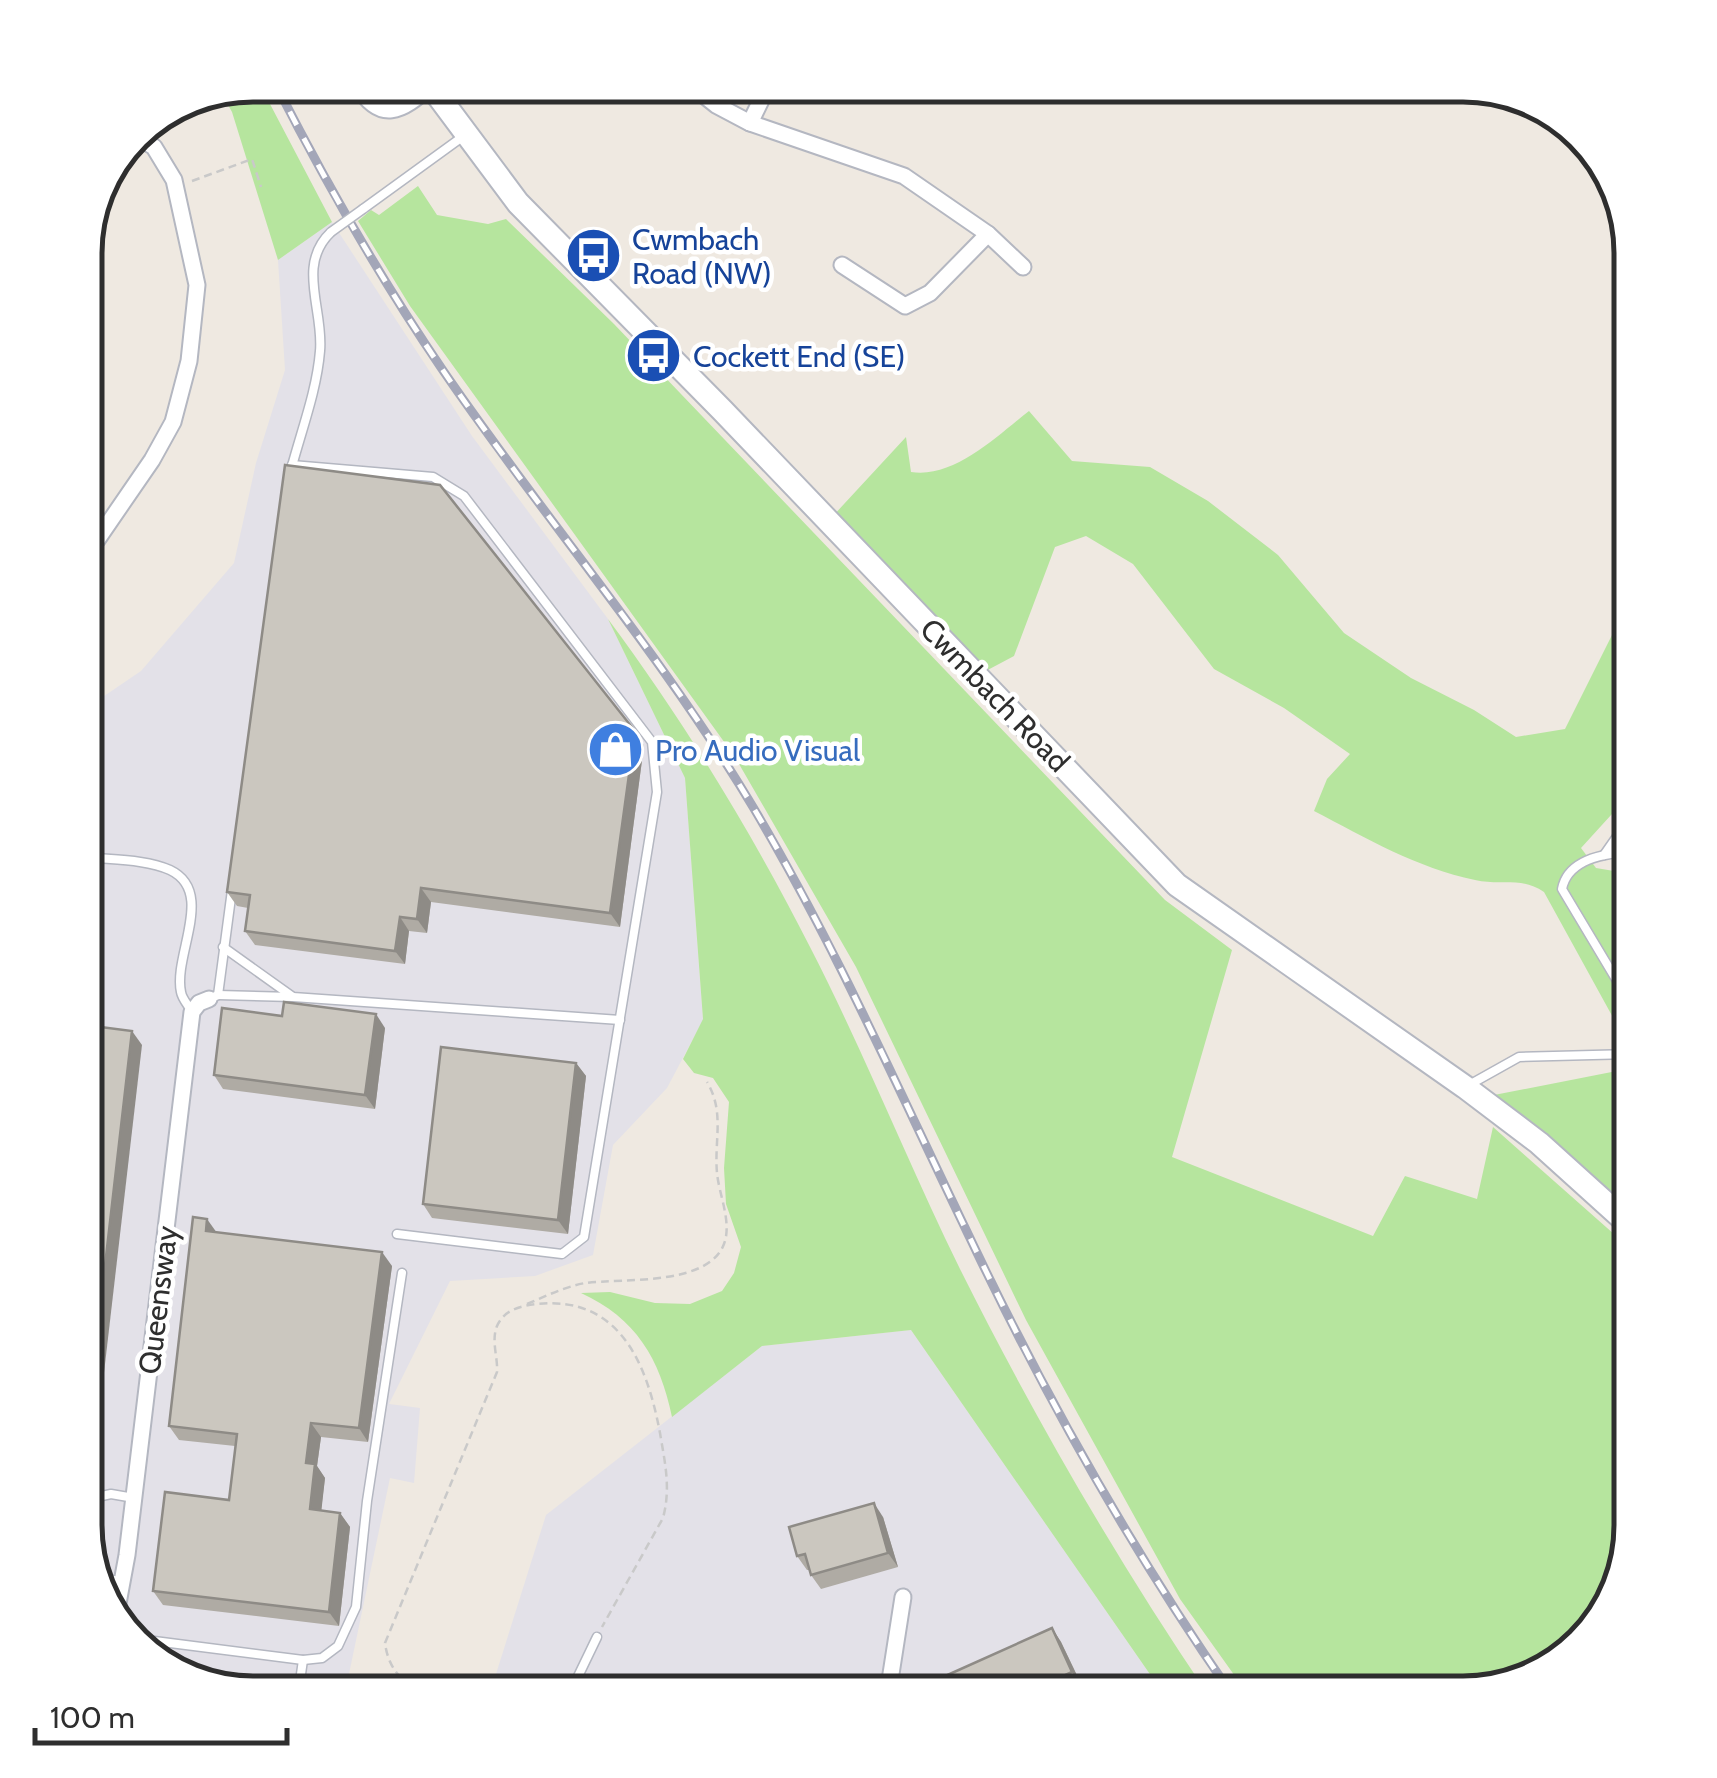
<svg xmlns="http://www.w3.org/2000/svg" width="1717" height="1778" viewBox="0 0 1717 1778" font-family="Cabin,sans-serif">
	<rect width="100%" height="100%" fill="#efe9e1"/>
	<g fill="#e3e1e8">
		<path d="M332 222 472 436 608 619 685 778 703 1020 667 1088 613 1145 593 1255 535 1276 450 1281 389 1404 420 1408 414 1483 390 1478 345 1693H254L180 1676 126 1635 85 1525V709L141 671 234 563 256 463 285 370 278 260Z"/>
		<path d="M911 1330 1163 1693H490L546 1515 762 1346Z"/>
	</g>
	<g fill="#b6e59e">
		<path d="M254 85H260L332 222 278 260 232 112 223 96Z"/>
		<path d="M418 186 437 215 488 224 506 219 614 324 1165 900 1232 950 1172 1157 1373 1236 1405 1176 1477 1199 1493 1127 1632 1250V1524L1615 1598 1574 1652 1464 1693H1247L1180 1599 1026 1320 856 967 735 757 410 306 358 221 371 210 379 215Z"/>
		<path d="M1029 411 1072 461 1150 467 1208 501 1278 555 1344 633 1411 678 1474 710 1516 737 1565 729 1632 595V792L1581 848 1596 868 1632 874V1052L1544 892C1520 876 1501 886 1475 880 1417 868 1366 838 1314 811L1327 779 1350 754 1284 708 1214 669 1133 564 1086 536 1055 547 1014 656 982 673 832 517 906 437 911 472C954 479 997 436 1029 411Z"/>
		<path d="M608 619C684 721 752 833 810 947 864 1052 908 1163 960 1269 1033 1415 1115 1557 1207 1693H1163L911 1330 762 1346 672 1417C660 1359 636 1318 581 1293L610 1292 655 1303 690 1304 722 1291 734 1273 741 1247 726 1204 724 1168 729 1102 713 1078 694 1073 683 1059 703 1019 685 778Z"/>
		<path d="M1632 1068V1210L1494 1095Z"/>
	</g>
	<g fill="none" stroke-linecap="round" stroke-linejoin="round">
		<defs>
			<g id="service">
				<path d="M363 209 465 135"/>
				<path d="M292 465 433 477 464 496 652 742 657 792 584 1237 562 1254 397 1234"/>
				<path d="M292 466C302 429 317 389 320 351 324 310 296 265 331 232"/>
				<path d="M1632 852C1606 853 1568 858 1562 889L1632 1006"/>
				<path d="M1604 855 1632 815"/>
				<path d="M85 857C111 860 146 859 170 870 216 892 173 955 181 992 182 999 189 1006 192 1012"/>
				<path d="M223 947 293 997 620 1020"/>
				<path d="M218 995 293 997"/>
				<path d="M209 999 218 995 232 890"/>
				<path d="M1469 1085 1519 1057 1632 1054"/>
				<path d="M91 1542 97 1497 111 1494 134 1498"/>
				<path d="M105 1578 122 1582"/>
				<path d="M131 1638 303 1660 322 1658 338 1646 356 1607 367 1501 402 1273"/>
				<path d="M294 1693 300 1681 303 1660"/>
				<path d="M570 1693 597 1637"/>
			</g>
			<g id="minor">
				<path d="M357 85C380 124 402 112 430 86"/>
				<path d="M691 85 716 105 750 123 904 176 988 234 1023 267"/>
				<path d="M750 123 765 92 772 85"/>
				<path d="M842 265 905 306 930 293 988 234"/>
				<path d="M85 547 97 540 152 460 173 422 189 361 197 285 174 180 154 147 136 136"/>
				<path d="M117 1609 127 1555 192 1012 199 1003 209 999"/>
				<path d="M888 1693 903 1597"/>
			</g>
			<path id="secondary" d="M430 85 518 203 722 410 1177 885 1465 1087 1539 1143 1632 1227"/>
		</defs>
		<use href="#service" stroke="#b4b7c1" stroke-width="11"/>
		<use href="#minor" stroke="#b4b7c1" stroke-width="19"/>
		<use href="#secondary" stroke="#b4b7c1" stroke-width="26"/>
		<g stroke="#c9c9c9" stroke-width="2.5" stroke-dasharray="8 5" stroke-linecap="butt">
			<path d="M192 181 252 159 261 187"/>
			<path d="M527 1304C546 1296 564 1287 585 1283 622 1278 712 1287 725 1241 731 1220 719 1194 717 1173 714 1140 725 1112 707 1082"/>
			<path d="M422 1693C401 1682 388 1667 385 1643L497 1372C498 1357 491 1341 497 1326 504 1310 520 1306 536 1304 620 1295 647 1364 660 1433 665 1463 671 1488 663 1518L602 1627"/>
		</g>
		<use href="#service" stroke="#fff" stroke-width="8"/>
		<use href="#minor" stroke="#fff" stroke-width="15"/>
		<use href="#secondary" stroke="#fff" stroke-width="22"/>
		<defs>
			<path id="rail" d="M276 85C326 183 380 278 442 369 543 517 661 653 753 807 835 945 899 1091 969 1236 1044 1394 1131 1549 1231 1693"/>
		</defs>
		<use href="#rail" stroke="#a3a6b8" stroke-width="9"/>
		<use href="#rail" stroke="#fff" stroke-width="5" stroke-dasharray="15" stroke-linecap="butt"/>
		<defs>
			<path id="service-bridge" d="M331 232 363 209"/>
		</defs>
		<use href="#service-bridge" stroke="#b4b7c1" stroke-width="11" stroke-linecap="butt"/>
		<use href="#service-bridge" stroke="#fff" stroke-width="8"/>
	</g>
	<g fill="#afaba4">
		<path d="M635 731 644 745 620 927 431 902 427 933 409 931 405 964 255 945 245 931 248 908 237 906 227 892Z"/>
		<path d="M385 1028 375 1109 223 1089 214 1075Z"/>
		<path d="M576 1063 586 1076 568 1234 432 1218 423 1204Z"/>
		<path d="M217 1232 392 1266 368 1442 321 1437 317 1466 325 1478 321 1510 340 1513 350 1527 339 1626 163 1605 153 1591 229 1500 235 1446 179 1440 169 1426Z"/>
		<path d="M883 1517 898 1567 821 1589 811 1575 810 1570H807L797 1556Z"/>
		<path d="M1052 1628 1061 1642 1082 1686 1067 1693H950Z"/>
	</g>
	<g fill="#8e8b86">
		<path d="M635 731 644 745 620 927 610 913Z"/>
		<path d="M421 888 431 902 427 933 417 919Z"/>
		<path d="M400 917 409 931 405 964 395 951Z"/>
		<path d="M376 1014 385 1028 375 1109 365 1095Z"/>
		<path d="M132 1031 142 1045 86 1528 85 1439Z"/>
		<path d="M576 1063 586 1076 568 1234 558 1220Z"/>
		<path d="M207 1219 217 1233 206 1231Z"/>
		<path d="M382 1252 392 1266 368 1442 359 1428Z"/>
		<path d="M311 1423 321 1437 317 1466 325 1478 320 1523 310 1509 306 1463Z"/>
		<path d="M874 1503 883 1517 898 1567 888 1553Z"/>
		<path d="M340 1513 350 1527 339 1626 329 1612Z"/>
		<path d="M1052 1628 1061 1642 1082 1686 1072 1672Z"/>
	</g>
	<g fill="#cbc7bf" stroke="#8e8b86" stroke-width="2.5">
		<path d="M285 465 440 485 635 731 610 913 421 888 417 919 400 917 395 951 245 931 250 895 227 892Z"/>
		<path d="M284 1002 376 1014 365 1095 214 1075 222 1008 282 1016Z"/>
		<path d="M85 1025 132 1031 85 1439Z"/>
		<path d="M441 1047 576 1063 558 1220 423 1204Z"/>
		<path d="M193 1217 207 1219 206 1231 382 1252 359 1428 311 1423 306 1463 315 1464 310 1509 340 1513 329 1612 153 1591 165 1492 229 1500 237 1434 169 1426Z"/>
		<path d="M874 1503 888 1553 811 1575 805 1554 797 1556 789 1527Z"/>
		<path d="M1052 1628 1072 1672 1026 1693H950L943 1677Z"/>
		<path d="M684 1676 690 1693H640Z"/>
		<path d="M1123 1683 1131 1693H1110Z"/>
	</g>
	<defs>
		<symbol id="bus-disc" viewBox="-11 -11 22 22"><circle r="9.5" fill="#1a4fb4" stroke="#fff"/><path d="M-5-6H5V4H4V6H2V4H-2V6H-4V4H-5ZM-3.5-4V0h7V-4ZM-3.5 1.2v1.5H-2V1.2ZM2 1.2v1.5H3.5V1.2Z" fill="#fff"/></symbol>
		<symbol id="shop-disc" viewBox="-11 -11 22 22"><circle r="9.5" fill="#3f7fe0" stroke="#fff"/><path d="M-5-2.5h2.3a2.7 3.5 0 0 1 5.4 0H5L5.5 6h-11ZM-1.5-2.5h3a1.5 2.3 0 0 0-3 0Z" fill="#fff"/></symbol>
	</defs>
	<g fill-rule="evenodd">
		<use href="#bus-disc" x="562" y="224" width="63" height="63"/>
		<use href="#bus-disc" x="622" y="324" width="63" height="63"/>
		<use href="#shop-disc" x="584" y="718" width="63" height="63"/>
	</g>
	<g text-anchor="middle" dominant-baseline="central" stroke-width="9" stroke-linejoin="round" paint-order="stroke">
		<g font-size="30" fill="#164399" stroke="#fff" text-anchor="start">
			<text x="632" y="239">Cwmbach<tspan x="632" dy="34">Road (NW)</tspan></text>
			<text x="693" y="356">Cockett End (SE)</text>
		</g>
		<g font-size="30" fill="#2e2e2e" stroke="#fff">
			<text transform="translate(995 695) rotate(46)">Cwmbach Road</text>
			<text transform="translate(158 1300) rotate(-83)">Queensway</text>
		</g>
		<g font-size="30" fill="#366cbe" stroke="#fff" text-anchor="start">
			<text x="655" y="750">Pro Audio Visual</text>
		</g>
	</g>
	<path d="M0 0H1717V1778H0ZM253 102H1463A151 151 0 0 1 1614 253V1525A151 151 0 0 1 1463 1676H253A151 151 0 0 1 102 1525V253A151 151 0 0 1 253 102Z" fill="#fff" fill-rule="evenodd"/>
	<path fill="none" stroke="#2e2e2e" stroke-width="5" d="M253 102H1463A151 151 0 0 1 1614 253V1525A151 151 0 0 1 1463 1676H253A151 151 0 0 1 102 1525V253A151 151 0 0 1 253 102Z"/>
	<path d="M35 1728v15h252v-15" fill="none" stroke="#2e2e2e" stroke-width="5"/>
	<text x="50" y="1728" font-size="30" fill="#2e2e2e" stroke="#ffffff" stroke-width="8" paint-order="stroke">100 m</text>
</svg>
